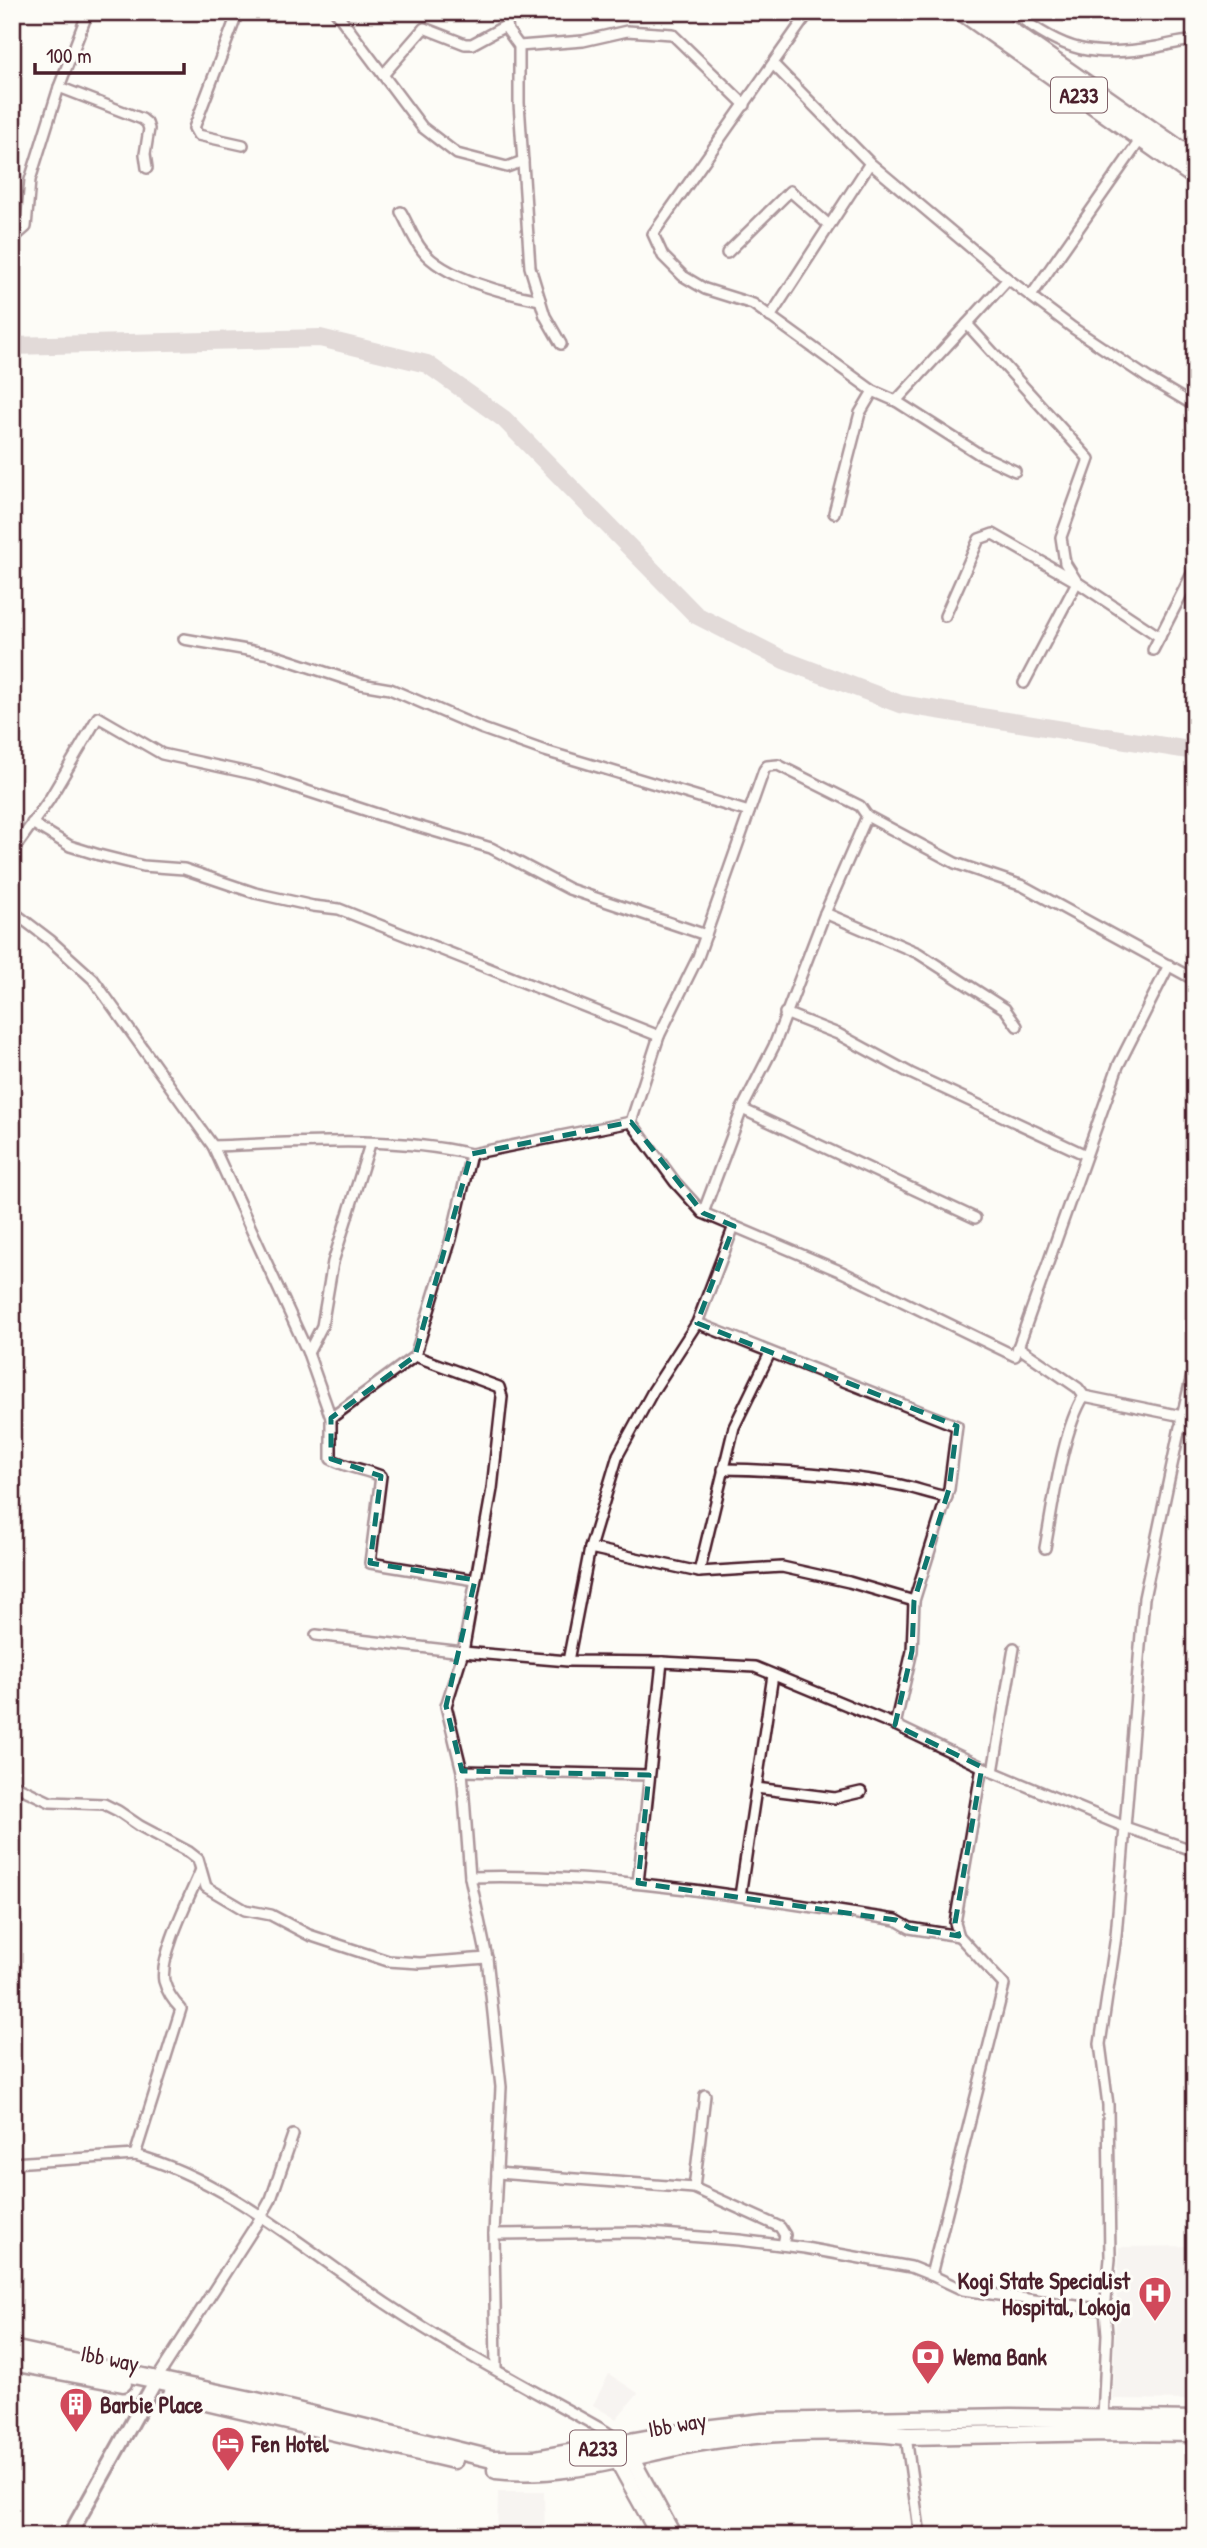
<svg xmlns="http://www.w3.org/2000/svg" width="1207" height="2548" viewBox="0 0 1207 2548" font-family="'Patrick Hand',sans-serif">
	<rect width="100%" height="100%" fill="#fdfcf7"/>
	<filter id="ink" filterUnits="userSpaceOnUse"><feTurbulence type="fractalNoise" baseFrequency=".0143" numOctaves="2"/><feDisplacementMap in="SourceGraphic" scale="14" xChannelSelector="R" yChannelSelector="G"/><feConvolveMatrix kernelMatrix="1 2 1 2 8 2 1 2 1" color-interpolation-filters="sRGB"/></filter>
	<g filter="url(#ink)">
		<g fill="#f0ece8">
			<path d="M1195 2246V2400L1112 2399 1119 2247Z"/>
			<path d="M609 2374 638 2393 616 2419 593 2405Z"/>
			<path d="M498 2492H544L545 2536H497Z"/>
		</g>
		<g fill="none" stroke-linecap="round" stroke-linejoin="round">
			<path stroke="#c0b1b1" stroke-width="18" d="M12 346 320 338 427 364 504 419 696 615 784 660 900 704 1195 751"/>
			<defs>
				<g id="street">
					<path d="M238 12 194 128 198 135 243 145"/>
					<path d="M336 12 422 127 457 154 507 167 523 161"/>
					<path d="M505 12 508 31 519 46V103L530 267 545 316 561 344"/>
					<path d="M809 12 653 234 663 256 683 276 705 289 753 304 873 391 896 401 967 324"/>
					<path d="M1013 12C1064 52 1093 58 1157 47 1169 45 1182 40 1195 41"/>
					<path d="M519 46 583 41 627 31 672 34 745 105"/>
					<path d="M773 64 870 163 1008 279 1073 328 1148 378 1195 406"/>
					<path d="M383 75 424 28 465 44H472L507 25"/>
					<path d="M59 87 142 119 147 123 149 129 145 154 147 168"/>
					<path d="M401 212C408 224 413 239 422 250 443 278 507 294 540 300"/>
					<path d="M12 235 18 234 26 227 30 180 59 87 88 12"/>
					<path d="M727 253 790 191 829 225"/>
					<path d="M1008 279 967 324 1089 459 1061 537 1065 563 1077 582 1024 683"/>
					<path d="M1031 296 1141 139"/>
					<path d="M770 317 870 163"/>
					<path d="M896 401 979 454 1015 471"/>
					<path d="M834 513 860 413 873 391"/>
					<path d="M945 616 979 539 993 534 1077 582 1160 637"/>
					<path d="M184 639 270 654 361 684 390 689 483 729 545 751 749 812"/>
					<path d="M1153 650 1195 568"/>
					<path d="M32 823 70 846 99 855 143 866 184 869 255 893 313 906 339 909 659 1036"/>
					<path d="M12 852 49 800 98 717 162 754 258 775 383 816 491 848 569 889 706 935"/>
					<path d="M12 911 50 940 93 979 213 1146 308 1353 331 1418 415 1356 451 1239 471 1154"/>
					<path d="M825 913 918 953 1005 1009 1017 1026"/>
					<path d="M785 1013 838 1034 910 1073 1086 1155"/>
					<path d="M742 1109 975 1218"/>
					<path d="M631 1122 675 1182 703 1213 842 1272 1015 1356 1118 1066 1169 965"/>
					<path d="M631 1122 659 1036 698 957 764 770 767 766 778 765 860 806 867 816 955 863 1023 886 1195 980"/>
					<path d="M213 1146C297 1143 390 1135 471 1154L631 1122"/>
					<path d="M703 1213 742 1109 774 1046 825 913 867 816"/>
					<path d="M697 1323 957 1426 949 1489 914 1601 912 1651 895 1725"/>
					<path d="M1018 1347 1078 1388 1084 1396 1182 1416"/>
					<path d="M308 1353 322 1326 333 1262 370 1144"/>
					<path d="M415 1356 499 1387 502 1397 492 1489 463 1652 446 1706 462 1771 470 1877 487 1958 501 2087 494 2234 496 2369"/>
					<path d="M331 1418V1459C347 1468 364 1469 381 1476L370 1563 475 1580"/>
					<path d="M1181 1421 1195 1363"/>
					<path d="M723 1469C783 1470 841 1474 900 1485 915 1488 931 1494 947 1497"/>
					<path d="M590 1548 699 1572 782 1567 849 1582 914 1601"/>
					<path d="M1045 1548C1053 1506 1062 1431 1084 1396"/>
					<path d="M699 1572 734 1427 770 1353"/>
					<path d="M316 1635 463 1652 568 1661 662 1662 755 1667 895 1725 993 1772 1125 1827 1195 1851"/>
					<path d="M568 1661 590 1548 618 1455 653 1391 697 1323 734 1226"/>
					<path d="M462 1771 649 1775"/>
					<path d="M993 1772 1014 1648"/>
					<path d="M12 1784 50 1802 104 1804 118 1811 140 1826 189 1852 198 1859 206 1887 245 1910 271 1915 309 1935 388 1961 420 1963 487 1958"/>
					<path d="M756 1788 835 1798 861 1792"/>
					<path d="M470 1877C614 1873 755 1898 896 1920L910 1928 959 1936"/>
					<path d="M638 1883 662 1662"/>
					<path d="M740 1896 773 1675"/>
					<path d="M135 2155 181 2009C173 2001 167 1992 164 1981 159 1957 190 1896 200 1872"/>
					<path d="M12 2163 135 2155C226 2179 307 2251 385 2303 455 2350 531 2389 605 2431L623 2443"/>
					<path d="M497 2173 694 2188 780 2227 785 2235 783 2245"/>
					<path d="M694 2188 705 2095"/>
					<path d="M494 2234 637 2232 739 2240 805 2248 911 2267 931 2275 1004 1985 959 1936 955 1923 982 1767"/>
					<path d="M931 2275 963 2290 1105 2310"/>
					<path d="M156 2380 261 2217 271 2199 293 2135"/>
					<path d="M1103 2418 1107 2334 1105 2310 1110 2259 1108 2105 1100 2044 1116 1936 1144 1598 1180 1427 1195 1430"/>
					<path d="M906 2436 920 2536"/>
				</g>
				<path id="secondary" d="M69 2536 156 2380"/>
				<g id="primary">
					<path d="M626 2448 674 2536"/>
					<path d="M612 2451 659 2536"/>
				</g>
				<g id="highway">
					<path d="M962 12 1195 177"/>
					<path d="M984 12 1195 160"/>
					<path d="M12 2349 256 2401 492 2459H535L696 2430 763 2422 1011 2417 1195 2420"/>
					<path d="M12 2362 123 2383"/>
					<path d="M172 2394 454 2460"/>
					<path d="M496 2470C563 2478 632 2455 697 2443 765 2431 838 2428 906 2436L1109 2432 1195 2433"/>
				</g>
			</defs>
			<use href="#street" stroke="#4a1f2b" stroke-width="14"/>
			<use href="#secondary" stroke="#4a1f2b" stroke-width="18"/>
			<use href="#primary" stroke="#4a1f2b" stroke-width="19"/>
			<use href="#highway" stroke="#4a1f2b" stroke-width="21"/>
			<use href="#street" stroke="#fdfcf7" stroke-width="9"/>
			<use href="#secondary" stroke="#fdfcf7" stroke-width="12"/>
			<use href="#primary" stroke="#fdfcf7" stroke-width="14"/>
			<use href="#highway" stroke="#fdfcf7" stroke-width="16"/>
		</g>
	</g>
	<path d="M0 0H1207V2548H0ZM631 1122 703 1213 734 1226 697 1323 957 1426 949 1489 914 1601 912 1651 895 1725 982 1767 955 1923 959 1936 910 1928 896 1920 638 1883 649 1775 462 1771 446 1706 475 1580 370 1563 381 1476 331 1459V1418L415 1356 471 1154Z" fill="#fdfcf7" fill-opacity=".55" fill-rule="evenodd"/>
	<path fill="none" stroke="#0f766e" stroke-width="5" stroke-dasharray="14 9" stroke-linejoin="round" d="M631 1122 703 1213 734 1226 697 1323 957 1426 949 1489 914 1601 912 1651 895 1725 982 1767 955 1923 959 1936 910 1928 896 1920 638 1883 649 1775 462 1771 446 1706 475 1580 370 1563 381 1476 331 1459V1418L415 1356 471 1154Z"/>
	<defs>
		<symbol id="hospital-pin" viewBox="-11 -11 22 30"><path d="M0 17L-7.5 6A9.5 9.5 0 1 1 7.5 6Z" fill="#d1495b" stroke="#fdfcf7"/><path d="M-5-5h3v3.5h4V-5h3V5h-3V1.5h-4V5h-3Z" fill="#fff"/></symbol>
		<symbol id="bank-pin" viewBox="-11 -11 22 30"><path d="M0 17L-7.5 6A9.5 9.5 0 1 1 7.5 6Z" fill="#d1495b" stroke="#fdfcf7"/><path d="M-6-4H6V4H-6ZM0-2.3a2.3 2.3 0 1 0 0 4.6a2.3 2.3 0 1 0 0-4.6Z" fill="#fff"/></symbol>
		<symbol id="building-pin" viewBox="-11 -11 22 30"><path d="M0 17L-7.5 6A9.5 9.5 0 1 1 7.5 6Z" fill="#d1495b" stroke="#fdfcf7"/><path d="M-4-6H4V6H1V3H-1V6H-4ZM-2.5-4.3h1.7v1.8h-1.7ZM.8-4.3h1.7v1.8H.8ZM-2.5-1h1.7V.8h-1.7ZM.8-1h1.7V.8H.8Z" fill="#fff"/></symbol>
		<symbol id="hotel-pin" viewBox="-11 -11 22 30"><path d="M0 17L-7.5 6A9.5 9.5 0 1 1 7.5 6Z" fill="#d1495b" stroke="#fdfcf7"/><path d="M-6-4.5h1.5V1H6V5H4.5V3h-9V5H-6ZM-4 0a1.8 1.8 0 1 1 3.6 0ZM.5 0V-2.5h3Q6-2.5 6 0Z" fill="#fff"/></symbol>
	</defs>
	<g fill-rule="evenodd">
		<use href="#hospital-pin" x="1136" y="2274" width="38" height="52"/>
		<use href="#bank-pin" x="909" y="2337" width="38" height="52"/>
		<use href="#building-pin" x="57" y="2385" width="38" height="52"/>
		<use href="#hotel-pin" x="209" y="2424" width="38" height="52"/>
	</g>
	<g text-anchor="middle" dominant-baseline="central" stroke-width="6" stroke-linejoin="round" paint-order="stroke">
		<g fill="#fdfcf7" stroke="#806168" stroke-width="2">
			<rect x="1051" y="77.5" width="56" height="35" rx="5"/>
			<rect x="570" y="2430.5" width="56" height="35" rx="5"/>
		</g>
		<g font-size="21" font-weight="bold" fill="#4a1f2b">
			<text x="1079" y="95">A233</text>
			<text x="598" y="2448">A233</text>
		</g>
		<g font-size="23" font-weight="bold" fill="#4a1f2b" stroke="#fdfcf7" text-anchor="start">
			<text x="1130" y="2280" text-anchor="end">Kogi State Specialist<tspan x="1130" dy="26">Hospital, Lokoja</tspan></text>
			<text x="953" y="2356">Wema Bank</text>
			<text x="100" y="2404">Barbie Place</text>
			<text x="252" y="2443">Fen Hotel</text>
		</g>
		<g font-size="23" fill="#4a1f2b" stroke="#fdfcf7">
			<text transform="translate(110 2358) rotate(11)">Ibb way</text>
			<text transform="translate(677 2424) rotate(-10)">Ibb way</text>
		</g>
	</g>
	<rect width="1207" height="2548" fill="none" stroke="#fdfcf7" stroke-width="42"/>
	<rect x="21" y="21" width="1165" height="2506" fill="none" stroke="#4a1f2b" stroke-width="2.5" filter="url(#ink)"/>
	<path d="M35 63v10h149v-10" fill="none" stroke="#4a1f2b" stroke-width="3.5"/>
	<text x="46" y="63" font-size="21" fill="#4a1f2b" stroke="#fdfcf7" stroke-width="5" paint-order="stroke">100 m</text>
</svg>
